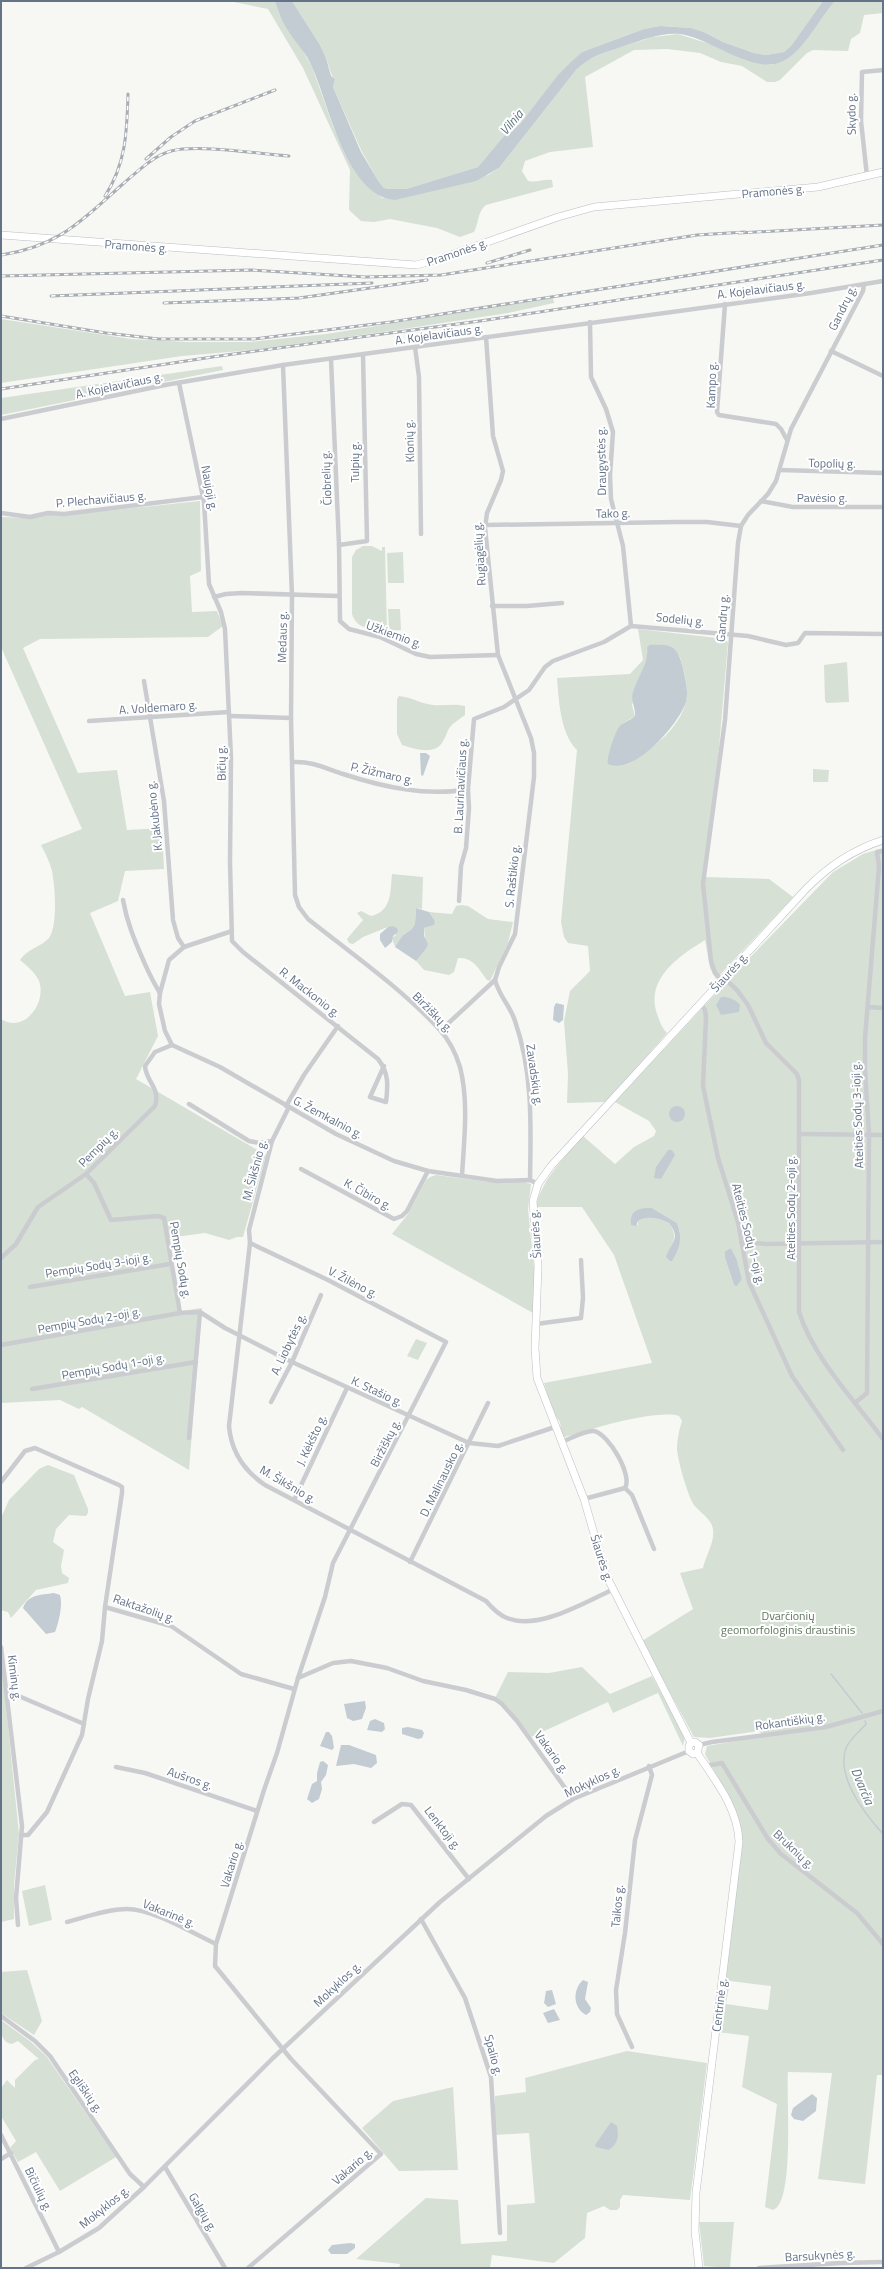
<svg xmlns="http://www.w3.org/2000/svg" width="884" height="2269" viewBox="0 0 884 2269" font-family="'Titillium Web',sans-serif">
	<rect width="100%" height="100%" fill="#f7f8f4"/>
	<g fill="#d7e0d5" fill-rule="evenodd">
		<path d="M229 1H275L312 67 334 129 355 171 382 198 488 175 499 168 576 70 583 62 608 51 653 37 678 34 710 44 745 60 772 65 835 1H883V13L864 15 860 33 851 39 848 51 813 50 807 53 780 80 775 82H767L742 66 721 62 700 53 667 49 634 50 585 77 593 147 550 152 525 161 522 171 528 181C537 183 543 179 552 180L553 187 486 205C477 212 479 223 474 232L460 237 437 228 390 219 374 222 361 221 349 210 350 170 303 68 268 9Z"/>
		<path d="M292 1H823L791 46 784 52 766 55 754 53 723 42 704 32 691 28 660 26 644 29 582 52 559 75 520 124 503 137 478 167 406 189H389L384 188 379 182 362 152 333 87 335 79 332 76 326 58 320 45Z"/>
		<path d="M553 298 554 303 508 313 390 331 252 350 182 356 1 383V319L131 339 187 342H250L326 334Z"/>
		<path d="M222 366 223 370 1 415V398Z"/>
		<path d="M200 501 201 571 190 576 192 612 217 611 223 626 208 637 40 639 23 648 78 773 117 770 127 830 162 828 164 869 125 871 118 901 90 913 125 996 150 992 158 1036 136 1079 266 1155 243 1237H237L229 1240 205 1233 168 1238 181 1311 202 1308 189 1470 82 1407 79 1409 60 1400 1 1403V1019C24 1034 47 1003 39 981 35 972 27 966 20 960 27 949 41 947 49 938 58 925 55 886 52 871 50 862 45 853 41 845L82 829 1 647V517L33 518 47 515H67Z"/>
		<path d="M363 546H372L382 551V547H385L387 632H383V621C372 632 357 629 352 614V557L356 550Z"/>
		<path d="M403 552 404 583H388L387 553Z"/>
		<path d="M388 609H400L401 630 389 631Z"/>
		<path d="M638 629 726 639 728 643 719 748 703 877 769 879 793 897 716 979 710 968 705 940C679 956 645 979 657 1014 660 1021 661 1027 667 1033L606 1102 567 1103 568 1074 564 1021 570 991 590 971 588 946 568 943 564 937 561 922 577 750C560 733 559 701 557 678L630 674 643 660ZM649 645H662L680 657C683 668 687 681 687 693 686 725 651 751 625 764 618 749 608 736 624 723 627 720 632 719 635 716L632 705 648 658 647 647Z"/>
		<path d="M847 662 849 702 827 703 825 701 824 665Z"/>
		<path d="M399 696C412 697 421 704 433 705 444 706 454 703 465 706V715C460 719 454 722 450 727 447 731 446 737 443 741 436 756 414 749 402 745L397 734V699Z"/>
		<path d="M813 769 829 770 828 782H813Z"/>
		<path d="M883 848V2075H877L865 2184 818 2179 832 2073 788 2072C786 2094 795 2204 773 2210L765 2207 777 2104 742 2087 749 2036 718 2032 742 1833 737 1813 705 1754 707 1746 764 1736 759 1731 710 1738 694 1737 642 1641 693 1609 680 1573 703 1568C706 1555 715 1542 713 1529 711 1518 700 1513 694 1505 687 1494 678 1461 677 1449 677 1439 679 1430 682 1421L679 1416C655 1409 588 1430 562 1438L560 1422 552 1411 544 1383 652 1363 614 1255 582 1207H536C542 1178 565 1158 583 1136L615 1164 634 1147 654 1136 656 1131 649 1121 615 1102 732 976 833 872 863 854ZM646 1208H652L677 1223C684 1239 678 1244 673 1258L667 1254C675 1245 677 1233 669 1223 659 1218 648 1215 638 1221V1225L631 1223ZM731 1248 737 1260 742 1279 738 1284 734 1285 725 1258V1251ZM730 1981 771 1986 768 2010 726 2004Z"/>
		<path d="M392 874 423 877 422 909 416 908 415 924 412 929 402 936 395 947 392 938 396 935 388 927 363 937 353 944 349 943 347 939 363 920 357 913 361 911 371 916C392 911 390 893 392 874Z"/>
		<path d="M461 905 468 906 488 919 513 922 508 943 490 981 487 980C479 969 473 957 458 958L454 972 449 975 424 970 416 961 426 949 424 928 433 925 435 921 429 912 452 914 456 906Z"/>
		<path d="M436 1175 488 1182H524L531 1184 528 1209 535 1278 533 1313 392 1234 408 1214 426 1180 430 1177Z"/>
		<path d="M416 1339 427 1343 418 1360 407 1356Z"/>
		<path d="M48 1465 74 1475 88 1509V1513L86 1516 69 1515 56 1529 53 1542 64 1550 61 1566 62 1573 69 1578 68 1583 36 1590 11 1618 8 1612 1 1610V1518L9 1500 39 1469Z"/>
		<path d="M1 1657 19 1834 14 1885V1919L1 1922Z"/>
		<path d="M582 1667 610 1694 652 1676 685 1736 683 1746 658 1693 613 1713 608 1702 531 1737 510 1710 495 1698 508 1672 549 1673Z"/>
		<path d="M45 1885 52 1920 29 1926 22 1891Z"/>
		<path d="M27 1970 42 2021 34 2035 1 2013V1972Z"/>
		<path d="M1 2020 31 2042 47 2057 116 2157 60 2191 36 2152 18 2162 10 2148 16 2141 1 2116V2088L7 2080 15 2088V2080L35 2060 39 2059 18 2041 12 2044C0 2042 1 2030 1 2020Z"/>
		<path d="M627 2051 707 2063 690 2200 623 2195 620 2200V2207L617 2210H610L604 2206 587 2213 585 2238 554 2263 492 2255 490 2268H399L400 2264 356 2259 426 2198 458 2200 461 2244 507 2241V2205L535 2203 529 2133 495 2135V2096L526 2092 525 2078Z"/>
		<path d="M453 2087 458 2170 399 2171 362 2128 393 2101Z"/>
		<path d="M699 2222H734L730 2268 704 2266Z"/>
	</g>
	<g fill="#c3ccd2">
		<path d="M275 1H292L320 45 326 58 331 76 335 79 333 87 361 152 379 182 384 188 389 189H406L478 167 503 137 520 124 558 75 572 61 582 52 644 29 660 26 691 28 704 32 723 42 754 53 766 55 784 52 791 46 823 1H835C819 18 801 57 778 63 750 72 709 38 680 34 662 32 642 40 624 46 607 52 589 56 576 70L499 168 476 181 395 200C346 196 329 104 312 67 307 54 296 43 289 32 282 22 279 12 275 1Z"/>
		<path d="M649 645C672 644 677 645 683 668 685 679 689 691 686 702 679 724 634 776 608 764 606 759 615 732 619 727 623 722 630 721 635 716 636 708 630 701 633 692 638 675 649 665 647 647Z"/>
		<path d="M420 753H426L430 756 423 776 421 775Z"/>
		<path d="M416 908 429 912 435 921 434 925 424 928V936L428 944 426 949 416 961 395 947 402 936 412 929 415 924Z"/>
		<path d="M393 926 397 928 398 932 393 936 392 942 385 948 380 940V934L388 927Z"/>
		<path d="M721 997C727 996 736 1000 740 1005L739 1012 721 1015 716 1005Z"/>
		<path d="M556 1003 564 1005 563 1020 559 1023 553 1020 554 1007Z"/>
		<circle cx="677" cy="1114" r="8"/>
		<path d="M668 1150H672L675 1155 661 1179 654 1178 656 1167Z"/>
		<path d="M646 1208H652L677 1223C683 1237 680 1248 672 1261H670L666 1257C670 1244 682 1239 669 1223 659 1218 648 1215 638 1221L636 1226 631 1225C630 1214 634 1209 646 1208Z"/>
		<path d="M731 1248 737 1260 742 1279 737 1286 734 1285 725 1258V1251Z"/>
		<path d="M54 1593 60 1595C63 1604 59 1622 55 1632L46 1634 23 1608C28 1594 41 1595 54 1593Z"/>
		<path d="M365 1701 366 1708 362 1719 353 1721 347 1718 344 1704Z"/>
		<path d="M375 1719 384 1723 385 1729 382 1732 367 1730 370 1721Z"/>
		<path d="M408 1727 422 1730 424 1733 422 1738 418 1739 402 1734V1728Z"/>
		<path d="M326 1732H329L332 1736 334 1748 332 1750 320 1746Z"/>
		<path d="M341 1745H349L376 1755 377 1763 371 1768 354 1764 336 1766Z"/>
		<path d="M323 1761 328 1765 326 1775 321 1782 322 1789 319 1799 312 1803 307 1799 312 1784 317 1781V1773L320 1762Z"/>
		<path d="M583 1980 588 1982 585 1999 591 2008 590 2012 586 2015C573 2008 572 1990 583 1980Z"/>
		<path d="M552 1990 556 2004 548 2007 544 2003 546 1991Z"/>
		<path d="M554 2009 560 2020 548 2023 543 2013Z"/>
		<path d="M812 2094 817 2098 816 2111 803 2121 794 2119 791 2115 793 2108Z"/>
		<path d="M611 2122 617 2126C619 2136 618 2145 608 2150L596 2147 595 2145Z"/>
		<path d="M350 2243 355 2244V2248L347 2254H331L328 2250 332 2245Z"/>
	</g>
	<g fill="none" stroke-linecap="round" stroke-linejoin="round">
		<g stroke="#c3ccd2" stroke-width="1.5">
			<path d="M831 1674 862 1713"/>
			<path d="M865 1721 866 1724C860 1731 849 1740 846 1748 836 1777 865 1814 883 1834"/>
		</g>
		<defs>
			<g id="secondary">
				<path d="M691 1743 606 1575 584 1499 537 1378 535 1348 538 1266 533 1201 538 1184 551 1166 805 890C827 867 852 850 883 840"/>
				<path d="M691 1743 689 1746V1751L693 1754 697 1753"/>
				<path d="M691 1743 695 1742 699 1745 697 1753"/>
				<path d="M697 1753C715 1780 738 1808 739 1842L696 2193 695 2231 699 2268"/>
			</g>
			<path id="primary" d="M1 235 416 265 439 259 558 217 594 207 818 187 883 172"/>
		</defs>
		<use href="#secondary" stroke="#bbbfc5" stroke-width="8"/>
		<use href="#primary" stroke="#babdc2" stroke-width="8"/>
		<g stroke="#caccd0" stroke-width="4.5">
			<path d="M867 176 861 121 862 72 883 70"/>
			<path d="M725 304 717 412 719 415 776 424 781 429 787 440"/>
			<path d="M590 322 591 377 606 409 613 432 610 475 611 499 623 546 631 626"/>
			<path d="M415 347 419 377 421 534"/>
			<path d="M831 351 883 376"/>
			<path d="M331 359 339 545 340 621 349 629 380 637 416 654 430 657 498 655"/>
			<path d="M283 365 292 596 291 718 295 895 299 907 308 919C352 954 401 988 440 1030 449 1040 456 1054 460 1067 469 1102 464 1140 462 1176"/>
			<path d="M179 383 204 502 209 584 221 612 225 629 231 758 230 862 232 941 243 952 378 1059C389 1073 388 1085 386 1102L370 1097 384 1066"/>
			<path d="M1 419 165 385 283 365 811 293 883 281"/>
			<path d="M780 470 883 473"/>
			<path d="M761 501 793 507H883"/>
			<path d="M1 513 30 517 48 513 64 514 203 497"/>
			<path d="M486 525 677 522H707L741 526"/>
			<path d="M339 545 367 541 363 355"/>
			<path d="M214 597 226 594 242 593 338 596"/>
			<path d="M492 606H527L562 603"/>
			<path d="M144 681 164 801 173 920 178 938 184 947"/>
			<path d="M230 716 291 718"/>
			<path d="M89 721 229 712"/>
			<path d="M293 762C312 761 325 768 343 774 383 787 427 797 468 789"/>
			<path d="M123 900C127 923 135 941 144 962 149 973 153 982 160 993"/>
			<path d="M459 901 461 866 466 848 469 808 468 789 474 719 504 707 529 690 545 667 553 661 604 642 631 626 748 636 786 645 798 643 805 633 883 634"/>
			<path d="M232 931 184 947 169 960 160 993 159 1004 165 1031 172 1045 220 1067 336 1134 394 1161 428 1171 497 1181 530 1180 538 1184"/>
			<path d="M724 978 737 990 748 1005 766 1043 797 1074 799 1080V1312C813 1357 855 1401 883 1439"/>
			<path d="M495 980C500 998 510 1005 515 1021 533 1072 531 1126 530 1180"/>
			<path d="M722 980 715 973 711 961 703 884 725 720 738 543 741 526 748 515 768 494 776 481 791 429 863 291 864 284"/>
			<path d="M700 1003 705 1010 706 1017 703 1086 718 1158 738 1222 749 1282 792 1376 843 1450"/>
			<path d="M868 1007 883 1008"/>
			<path d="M441 1030 495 980 499 967 515 934 534 777V753L531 738 498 655 485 528 487 513 501 480 503 471 493 436 486 337"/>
			<path d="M189 1104 249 1141 259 1143 272 1141"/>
			<path d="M286 1106 304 1075 338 1026"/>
			<path d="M289 1107 272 1141 249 1230 250 1243 229 1426C231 1451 243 1470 265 1485L486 1601C492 1608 499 1615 507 1618 538 1631 585 1602 612 1590"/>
			<path d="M800 1134 883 1135"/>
			<path d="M301 1169 394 1219 402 1216 407 1211 428 1171"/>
			<path d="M86 1174 94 1183 111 1220 158 1216 164 1218 180 1313 200 1312 189 1438"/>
			<path d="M741 1242 766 1244 883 1242"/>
			<path d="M250 1243 328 1280 446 1342 333 1563 325 1597 298 1678"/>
			<path d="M1 1258 16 1244 38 1207 86 1174 155 1106C161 1088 146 1082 145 1066L155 1052 172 1045"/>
			<path d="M30 1287 170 1264"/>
			<path d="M200 1312 225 1328 292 1362 469 1443 498 1446 555 1427"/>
			<path d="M536 1324 581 1318 583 1298 581 1260"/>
			<path d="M1 1345 180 1313"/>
			<path d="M32 1389 196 1362"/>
			<path d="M271 1402 292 1362 321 1295"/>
			<path d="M856 1402 867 1393 869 1134 865 1070V1038L879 867 877 852 883 851"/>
			<path d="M561 1442C570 1439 585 1430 594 1431 609 1434 633 1476 625 1488L632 1495 654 1549"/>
			<path d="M1 1482 25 1451 35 1448 119 1485 122 1487V1493L105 1607 171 1626 241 1674 294 1689"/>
			<path d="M584 1499 625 1488"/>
			<path d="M294 1500 347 1388"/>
			<path d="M410 1562 488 1403"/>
			<path d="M1 1647 22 1826 16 1898 18 1925"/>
			<path d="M7 1691 84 1724"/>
			<path d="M699 1745 712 1742 826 1727 883 1711"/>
			<path d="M706 1766 722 1763 768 1839 781 1854 857 1913 883 1944"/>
			<path d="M116 1767 145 1773 257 1811"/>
			<path d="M374 1822 402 1804 411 1805 469 1879"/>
			<path d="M22 1835H28L47 1812 82 1735 88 1699 102 1641 105 1607"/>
			<path d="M421 1919 465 1998 491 2077 500 2233"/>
			<path d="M67 1922C86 1917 107 1909 127 1909 153 1909 192 1933 216 1944"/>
			<path d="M1 2016 35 2041 50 2056 130 2174 144 2187"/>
			<path d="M632 2047 617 2014 616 1990 625 1933 635 1840 652 1775 649 1766"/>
			<path d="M1 2135 59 2252"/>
			<path d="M1 2159 11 2153"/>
			<path d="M165 2167 225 2268"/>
			<path d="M26 2268 59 2252 99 2228 144 2187 272 2059 440 1902 546 1816 573 1799 689 1751"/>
			<path d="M248 2268 381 2154 291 2059 215 1966 216 1944 264 1790 277 1753 298 1678 333 1663 351 1661 387 1668 423 1681 466 1690 495 1699 502 1704 517 1721 573 1799"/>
			<path d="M759 2268 841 2263 883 2262"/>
		</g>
		<use href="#secondary" stroke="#fff" stroke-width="7"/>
		<use href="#primary" stroke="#fff" stroke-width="7"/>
		<defs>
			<g id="rail">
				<path d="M146 159 171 137 195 121 275 90"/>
				<path d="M105 196C126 164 127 131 128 94"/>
				<path d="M739 233 883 225"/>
				<path d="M1 255C60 246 82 220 124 183 138 171 153 156 171 151 199 144 259 154 289 156"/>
				<path d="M487 263 530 250"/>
				<path d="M1 276 251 270 366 277 441 275 697 235 745 232"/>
				<path d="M51 296 372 283"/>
				<path d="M164 303 299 298 427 280"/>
				<path d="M1 316 106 333 159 339H254L391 322 883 245"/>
				<path d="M1 389 219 356 480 321 883 260"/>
			</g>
		</defs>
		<use href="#rail" stroke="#a9adb4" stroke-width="3"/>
		<use href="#rail" stroke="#fff" stroke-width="1.5" stroke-dasharray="4.5" stroke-linecap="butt"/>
	</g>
	<g text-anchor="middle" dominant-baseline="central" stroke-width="4" stroke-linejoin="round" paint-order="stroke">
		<g font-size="12" fill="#647388" stroke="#fff">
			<text transform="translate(851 114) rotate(-91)">Skydo g.</text>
			<text transform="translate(773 191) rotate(-5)">Pramonės g.</text>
			<text transform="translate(136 246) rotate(4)">Pramonės g.</text>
			<text transform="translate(457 252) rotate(-19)">Pramonės g.</text>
			<text transform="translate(761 289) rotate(-7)">A. Kojelavičiaus g.</text>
			<text transform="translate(842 308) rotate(-64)">Gandrų g.</text>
			<text transform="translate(439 334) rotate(-8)">A. Kojelavičiaus g.</text>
			<text transform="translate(119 385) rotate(-12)">A. Kojelavičiaus g.</text>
			<text transform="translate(711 385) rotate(-88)">Kampo g.</text>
			<text transform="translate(409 441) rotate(-92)">Klonių g.</text>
			<text transform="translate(601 461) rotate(-91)">Draugystės g.</text>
			<text transform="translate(354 462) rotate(-90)">Tulpių g.</text>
			<text transform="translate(832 463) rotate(1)">Topolių g.</text>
			<text transform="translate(326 478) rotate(-92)">Čiobrelių g.</text>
			<text transform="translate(210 488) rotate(79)">Naujoji g.</text>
			<text x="822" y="497">Pavėsio g.</text>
			<text transform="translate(101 499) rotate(-5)">P. Plechavičiaus g.</text>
			<text transform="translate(613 513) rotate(-1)">Tako g.</text>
			<text transform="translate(479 554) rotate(-94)">Rugiagėlių g.</text>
			<text transform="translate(722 618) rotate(-86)">Gandrų g.</text>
			<text transform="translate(680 619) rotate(6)">Sodelių g.</text>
			<text transform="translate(394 634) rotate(20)">Užkiemio g.</text>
			<text transform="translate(282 637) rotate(-89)">Medaus g.</text>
			<text transform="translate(158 707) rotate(-4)">A. Voldemaro g.</text>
			<text transform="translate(221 763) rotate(-91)">Bičių g.</text>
			<text transform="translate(382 773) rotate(13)">P. Žižmaro g.</text>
			<text transform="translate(460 786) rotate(-87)">B. Laurinavičiaus g.</text>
			<text transform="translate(154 816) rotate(-96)">K. Jakubėno g.</text>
			<text transform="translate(512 876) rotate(-84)">S. Raštikio g.</text>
			<text transform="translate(729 972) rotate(-48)">Šiaurės g.</text>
			<text transform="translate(310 992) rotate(38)">R. Mackonio g.</text>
			<text transform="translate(433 1012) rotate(45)">Biržiškų g.</text>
			<text transform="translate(535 1075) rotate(82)">Zavadskių g.</text>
			<text transform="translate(857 1115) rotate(-92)">Ateities Sodų 3-ioji g.</text>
			<text transform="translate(328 1117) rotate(28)">G. Žemkalnio g.</text>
			<text transform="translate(98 1147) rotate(-45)">Pempių g.</text>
			<text transform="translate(254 1170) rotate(-75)">M. Šikšnio g.</text>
			<text transform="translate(368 1194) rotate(29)">K. Čibiro g.</text>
			<text transform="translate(790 1208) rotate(-90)">Ateities Sodų 2-oji g.</text>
			<text transform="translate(535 1234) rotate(-94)">Šiaurės g.</text>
			<text transform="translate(749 1234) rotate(76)">Ateities Sodų 1-oji g.</text>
			<text transform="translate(181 1260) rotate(80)">Pempių Sodų g.</text>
			<text transform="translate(98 1265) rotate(-9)">Pempių Sodų 3-ioji g.</text>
			<text transform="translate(353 1282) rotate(27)">V. Žilėno g.</text>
			<text transform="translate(89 1320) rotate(-10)">Pempių Sodų 2-oji g.</text>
			<text transform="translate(288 1344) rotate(-65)">A. Liobytės g.</text>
			<text transform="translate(113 1366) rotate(-10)">Pempių Sodų 1-oji g.</text>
			<text transform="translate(377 1391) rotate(25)">K. Stašio g.</text>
			<text transform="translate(311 1440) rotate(-65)">J. Kėkšto g.</text>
			<text transform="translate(385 1443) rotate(-63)">Biržiškų g.</text>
			<text transform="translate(441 1479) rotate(-64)">D. Malinausko g.</text>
			<text transform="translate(288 1484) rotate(30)">M. Šikšnio g.</text>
			<text transform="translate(602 1558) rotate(72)">Šiaurės g.</text>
			<text transform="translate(144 1608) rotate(19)">Raktažolių g.</text>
			<text transform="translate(15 1678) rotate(83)">Kiminų g.</text>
			<text transform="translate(790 1721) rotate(-8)">Rokantiškių g.</text>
			<text transform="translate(552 1752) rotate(54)">Vakario g.</text>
			<text transform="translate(190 1778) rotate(19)">Aušros g.</text>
			<text transform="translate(592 1781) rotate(-25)">Mokyklos g.</text>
			<text transform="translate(443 1828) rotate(52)">Lenktoji g.</text>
			<text transform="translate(794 1849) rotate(43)">Bruknių g.</text>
			<text transform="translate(231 1864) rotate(-73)">Vakario g.</text>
			<text transform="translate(617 1906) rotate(-85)">Taikos g.</text>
			<text transform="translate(169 1913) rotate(22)">Vakarinė g.</text>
			<text transform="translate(337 1984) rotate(-43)">Mokyklos g.</text>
			<text transform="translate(719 2005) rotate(-83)">Centrinė g.</text>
			<text transform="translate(494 2055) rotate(75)">Spalio g.</text>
			<text transform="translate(86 2091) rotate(55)">Egliškių g.</text>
			<text transform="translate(352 2166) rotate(-41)">Vakario g.</text>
			<text transform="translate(39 2189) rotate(64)">Bičiulių g.</text>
			<text transform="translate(104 2207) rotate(-39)">Mokyklos g.</text>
			<text transform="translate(203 2212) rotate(59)">Galgių g.</text>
			<text transform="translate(820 2255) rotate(-3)">Barsukynės g.</text>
		</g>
		<g font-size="12" fill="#61795f" stroke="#fff">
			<text x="788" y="1615">Dvarčionių<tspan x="788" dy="14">geomorfologinis draustinis</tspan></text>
		</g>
		<g font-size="13" font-style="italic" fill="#5f7683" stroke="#fff">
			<text transform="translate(511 122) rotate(-50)">Vilnia</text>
			<text transform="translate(863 1786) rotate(67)">Dvarčia</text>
		</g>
	</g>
	<rect width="884" height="2269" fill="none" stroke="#647388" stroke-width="4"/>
</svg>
